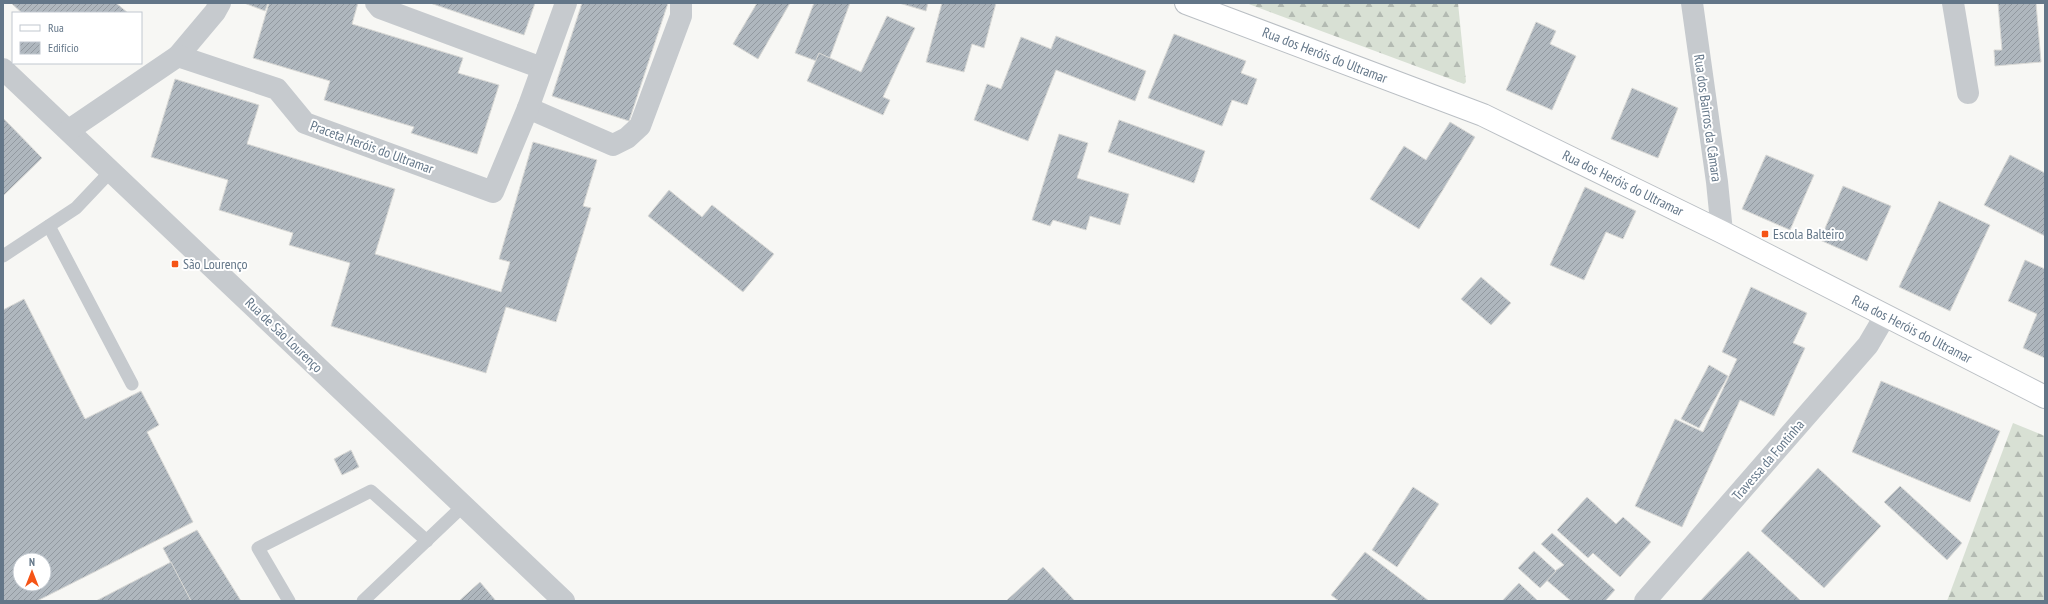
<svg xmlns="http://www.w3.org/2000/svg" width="2048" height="604" viewBox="0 0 2048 604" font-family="'PT Sans Narrow',sans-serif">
	<defs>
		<pattern id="forest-firs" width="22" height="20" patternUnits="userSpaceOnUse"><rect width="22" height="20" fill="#d8e0d4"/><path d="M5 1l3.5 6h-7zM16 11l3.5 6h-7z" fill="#b3bab2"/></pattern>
		<pattern id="building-hatch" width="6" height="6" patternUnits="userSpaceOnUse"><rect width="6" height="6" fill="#afb7be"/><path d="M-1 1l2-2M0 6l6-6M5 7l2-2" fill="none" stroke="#9299a0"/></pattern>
	</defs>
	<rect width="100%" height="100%" fill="#f7f7f4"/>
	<g fill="url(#forest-firs)">
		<path d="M1246 3H1458L1466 82 1464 84Z"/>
		<path d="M2013 423 2045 436V601H1947Z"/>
	</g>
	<g fill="url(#building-hatch)" stroke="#d9d9d6" fill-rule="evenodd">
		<path d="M11 3H116L128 13H22Z"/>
		<path d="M244 3H268L265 11Z"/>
		<path d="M269 3H358L352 24 463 58 458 73 499 85 477 154 411 133 414 127 324 100 330 81 253 58Z"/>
		<path d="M430 3H535L524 35Z"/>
		<path d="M582 3H668L629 121 552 96Z"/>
		<path d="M757 3H790L758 59 733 44Z"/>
		<path d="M814 3H850L827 65 795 53Z"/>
		<path d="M899 3H928L926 11Z"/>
		<path d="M942 3H996L984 48 972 44 964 72 926 62Z"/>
		<path d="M1998 3H2036L2041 62 1995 66 1994 50H2002Z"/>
		<path d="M887 16 915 28 883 97 890 100 883 115 807 81 819 53 861 72Z"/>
		<path d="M1536 22 1556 31 1550 44 1576 56 1552 110 1506 90Z"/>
		<path d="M1174 34 1246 61 1241 73 1257 79 1247 105 1232 100 1222 126 1148 98Z"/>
		<path d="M1056 36 1146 71 1135 101 1056 70 1028 141 974 120 987 84 1001 89 1021 37 1051 49Z"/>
		<path d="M175 79 259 105 247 144 395 189 375 254 501 292 510 262 499 259 533 142 597 160 583 206 591 208 556 322 506 307 486 373 331 326 350 263 289 245 293 233 219 210 228 180 151 157Z"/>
		<path d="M1632 88 1678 108 1658 158 1611 139Z"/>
		<path d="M3 118 42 158 3 196Z"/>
		<path d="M1119 120 1205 151 1194 183 1108 152Z"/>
		<path d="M1450 122 1475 137 1419 229 1370 199 1404 146 1426 160Z"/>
		<path d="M1059 134 1088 143 1077 178 1129 194 1120 225 1090 216 1086 230 1053 220 1050 226 1032 220Z"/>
		<path d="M1766 155 1814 175 1790 230 1742 209Z"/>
		<path d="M2010 155 2045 173V236L1984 205Z"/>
		<path d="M1843 186 1891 206 1867 261 1820 240Z"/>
		<path d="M1585 187 1636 211 1623 239 1606 232 1584 280 1550 265Z"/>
		<path d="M669 190 702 217 712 205 774 254 743 292 648 216Z"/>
		<path d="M1939 201 1990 225 1950 311 1899 287Z"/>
		<path d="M2025 260 2045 269V358L2023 348 2037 314 2008 301Z"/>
		<path d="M1481 277 1511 303 1491 325 1461 299Z"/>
		<path d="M1751 287 1807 313 1793 343 1805 348 1774 416 1740 400 1682 527 1635 506 1675 419 1703 432 1737 359 1722 352Z"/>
		<path d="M24 299 85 419 141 391 159 425 147 432 193 522 37 601H3V310ZM20 560H44V584H20Z"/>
		<path d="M1709 365 1728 376 1699 428 1681 419Z"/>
		<path d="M1881 381 2000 431 1970 502 1852 452Z"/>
		<path d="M351 450 359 467 342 475 334 459Z"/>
		<path d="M1818 468 1881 526 1824 588 1761 531Z"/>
		<path d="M1900 486 1962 543 1947 560 1884 502Z"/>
		<path d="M1413 487 1439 504 1397 567 1372 550Z"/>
		<path d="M1587 497 1616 524 1623 517 1651 542 1620 577 1593 553 1588 558 1557 530Z"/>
		<path d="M197 530 241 601H191L163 548Z"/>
		<path d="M1552 533 1615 590 1605 601H1571L1544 578 1564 565 1541 544Z"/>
		<path d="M1534 551 1556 571 1540 588 1518 568Z"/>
		<path d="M1748 551 1801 601H1700Z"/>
		<path d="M1365 552 1429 601H1339L1331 595Z"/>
		<path d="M171 562 191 601H96Z"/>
		<path d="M1043 567 1075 601H1006Z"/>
		<path d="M480 582 496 601H459Z"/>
		<path d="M1519 583 1538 601H1502Z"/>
	</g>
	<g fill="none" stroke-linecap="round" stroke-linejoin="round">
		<defs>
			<path id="secondary" d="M1186 3 1483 115 1722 232 2045 397"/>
		</defs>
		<use href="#secondary" stroke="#babfc4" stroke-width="24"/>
		<g stroke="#c6cace" stroke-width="13">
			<path d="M49 226 132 384"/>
			<path d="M3 256 76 208 111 171"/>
			<path d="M289 601 258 548 371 491 427 541"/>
			<path d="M363 601 463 506"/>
		</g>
		<g stroke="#c6cace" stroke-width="22">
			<path d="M376 3 380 8 542 68"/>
			<path d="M1692 3 1717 182 1722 232"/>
			<path d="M1953 3 1968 93"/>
			<path d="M178 56 215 12 220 3"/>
			<path d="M3 69 564 601"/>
			<path d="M528 108 613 145 627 138 640 126 681 16V3"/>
			<path d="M69 130 178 56 277 89 305 123 493 192 528 108 566 3"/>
			<path d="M1645 601 1868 345 1885 316"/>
		</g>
		<use href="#secondary" stroke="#fff" stroke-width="22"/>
	</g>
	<g fill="#f55416" stroke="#fff" stroke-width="1.5">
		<rect x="1761" y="230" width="8" height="8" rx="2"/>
		<rect x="171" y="260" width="8" height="8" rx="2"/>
	</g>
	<g text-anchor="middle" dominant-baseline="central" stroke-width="4" stroke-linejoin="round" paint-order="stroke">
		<g font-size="14" fill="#637688" stroke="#fff">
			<text transform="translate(1325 55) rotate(21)">Rua dos Heróis do Ultramar</text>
			<text transform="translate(1708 118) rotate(82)">Rua dos Bairros da Câmara</text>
			<text transform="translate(372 147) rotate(20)">Praceta Heróis do Ultramar</text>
			<text transform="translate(1623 183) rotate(26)">Rua dos Heróis do Ultramar</text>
			<text transform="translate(1912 329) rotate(27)">Rua dos Heróis do Ultramar</text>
			<text transform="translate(284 335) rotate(44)">Rua de São Lourenço</text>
			<text transform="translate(1768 460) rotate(-49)">Travessa da Fontinha</text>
		</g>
		<g font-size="14" fill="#637688" stroke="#fff" text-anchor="start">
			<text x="1773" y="234">Escola Balteiro</text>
			<text x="183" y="264">São Lourenço</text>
		</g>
	</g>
	<rect width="2048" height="604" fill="none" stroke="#637688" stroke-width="8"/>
	<rect x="12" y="12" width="130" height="52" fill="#ffffff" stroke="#c1c8cf"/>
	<rect x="20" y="25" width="20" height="6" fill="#ffffff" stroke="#c1c8cf"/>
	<text x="48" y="32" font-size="12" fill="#637688">Rua</text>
	<rect x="20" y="42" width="20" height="12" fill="url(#building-hatch)" stroke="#c1c8cf"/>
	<text x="48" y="52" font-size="12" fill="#637688">Edifício</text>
	<g transform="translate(32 572)"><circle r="19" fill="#ffffff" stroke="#c1c8cf"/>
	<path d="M0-3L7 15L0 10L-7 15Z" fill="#f55416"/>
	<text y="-6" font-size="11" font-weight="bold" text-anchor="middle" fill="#637688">N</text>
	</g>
</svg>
